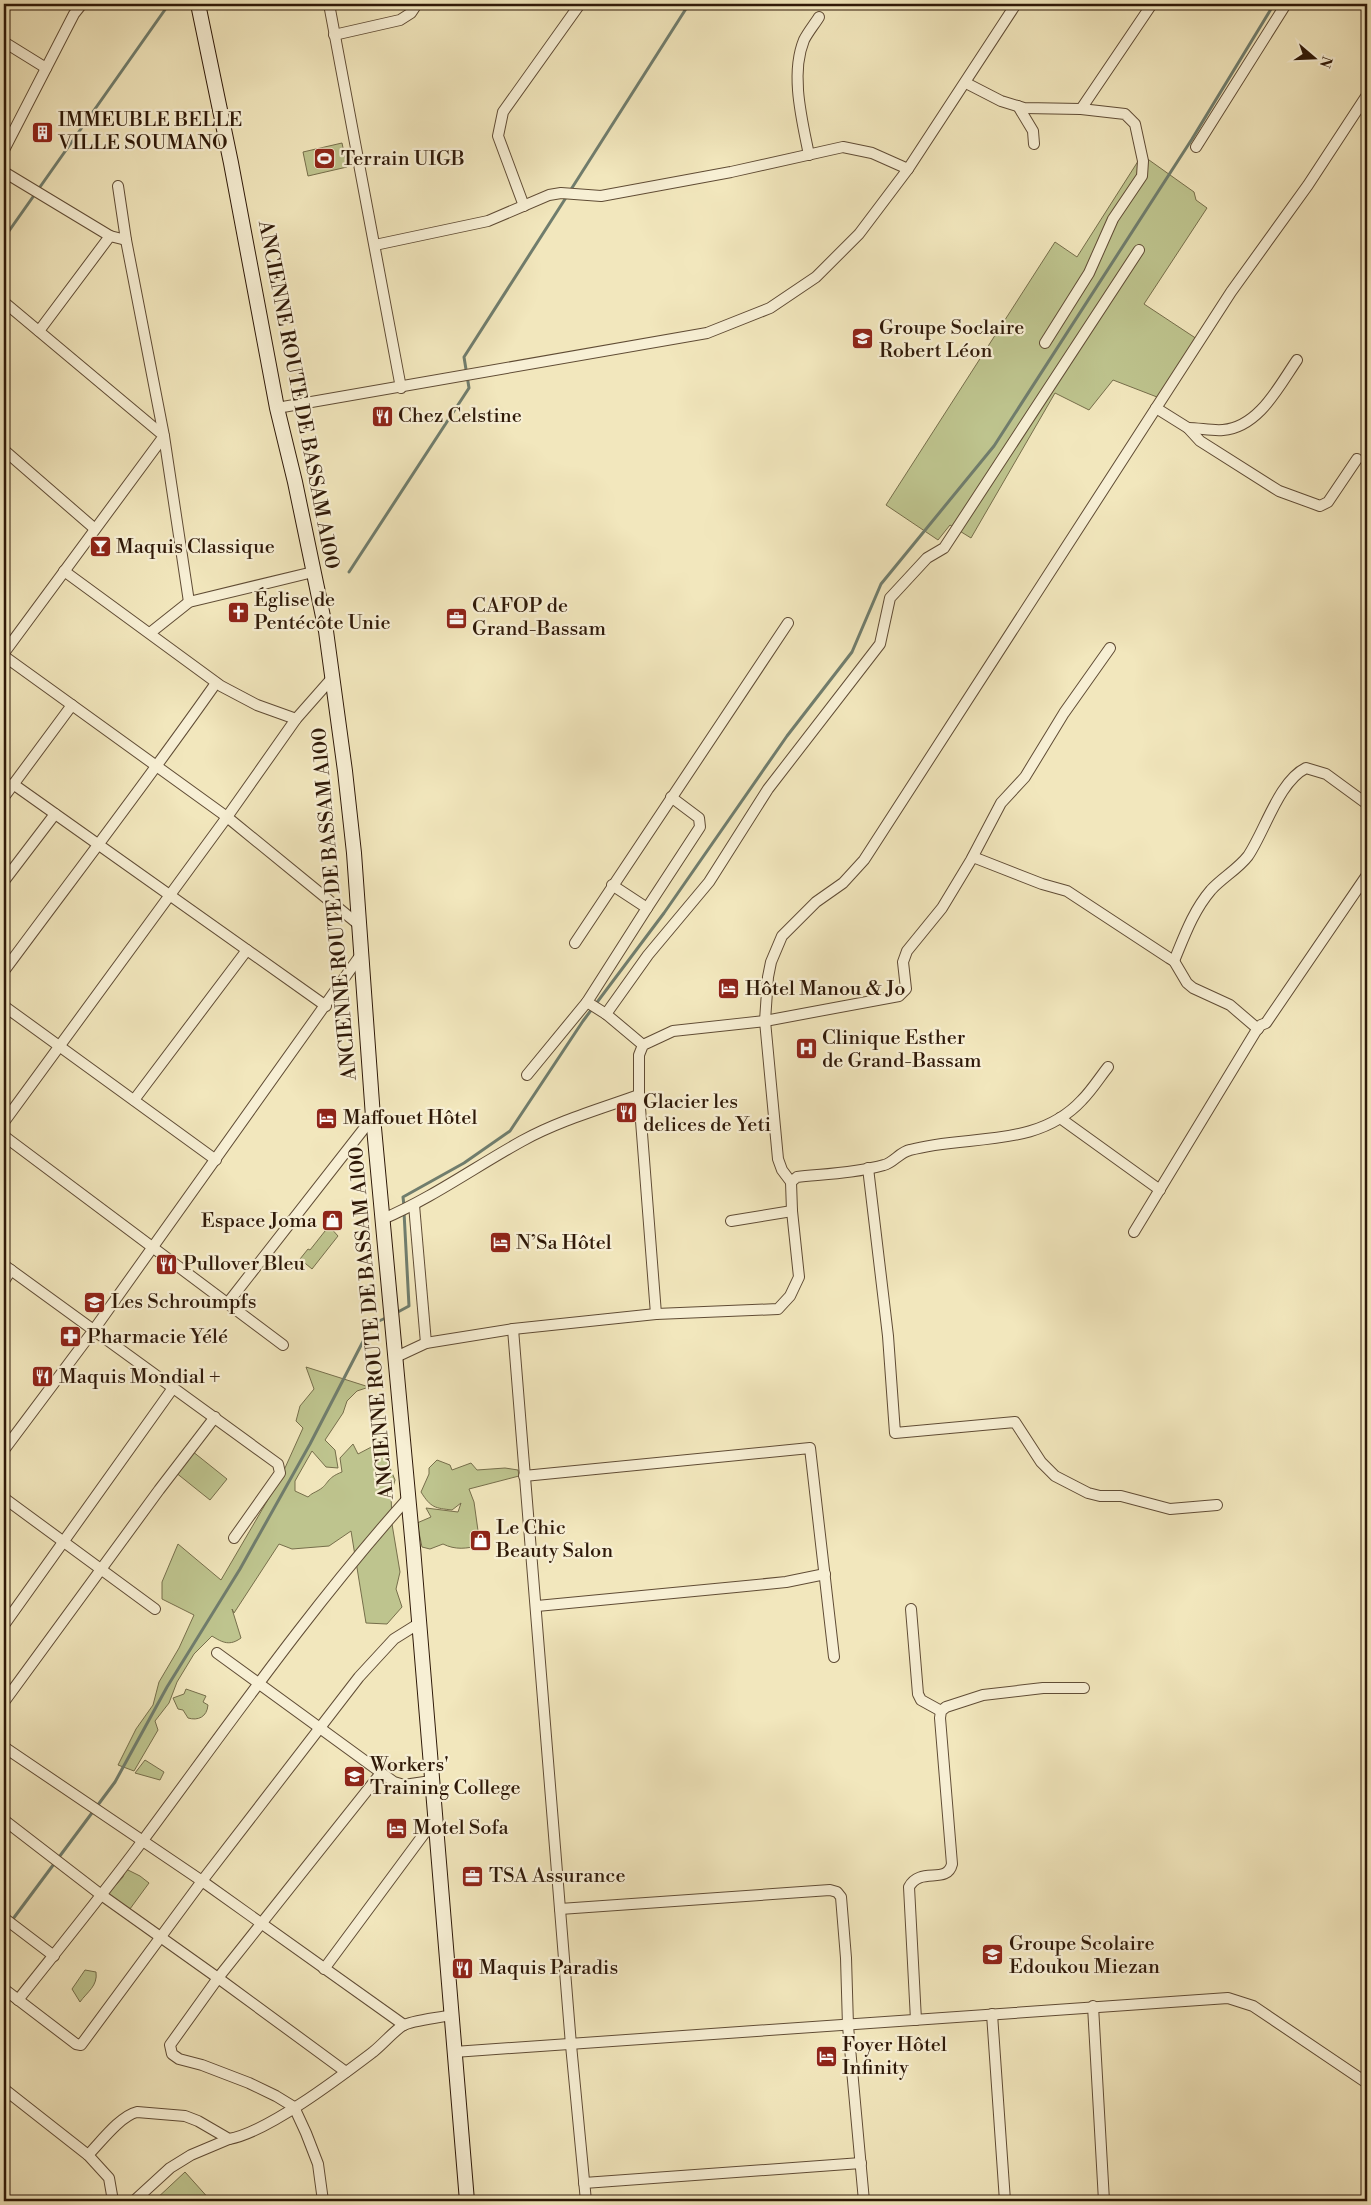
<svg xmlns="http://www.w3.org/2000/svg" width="1371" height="2205" viewBox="0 0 1371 2205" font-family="'Libre Bodoni',serif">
	<rect width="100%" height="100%" fill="#f2e7bd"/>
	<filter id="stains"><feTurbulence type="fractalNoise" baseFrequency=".004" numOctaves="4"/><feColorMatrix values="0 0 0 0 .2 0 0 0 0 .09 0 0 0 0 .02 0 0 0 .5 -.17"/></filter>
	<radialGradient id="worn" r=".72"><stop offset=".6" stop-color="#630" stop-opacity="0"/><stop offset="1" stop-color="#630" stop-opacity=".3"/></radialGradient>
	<g fill="#bec48e" stroke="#766e4b">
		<path d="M342 143 347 167 308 176 303 152Z"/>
		<path d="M1142 155 1194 192 1196 200 1207 208 1144 304 1197 339 1157 397 1113 380 1089 410 1055 393 971 538 950 525 938 540 886 505 1055 242 1077 257Z"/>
		<path d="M329 1226 338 1236 312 1269 300 1259 308 1249 310 1250Z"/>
		<path d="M306 1367 369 1387 357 1391 347 1401 343 1413 325 1440 335 1450 338 1468 326 1467 312 1451 295 1481V1491L308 1497C312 1493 314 1493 319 1490 329 1484 326 1478 342 1472L340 1458 353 1444 358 1454 379 1443 387 1448 388 1463 395 1480 391 1494 392 1524 400 1572 396 1589 402 1607 387 1624 366 1623 351 1531 329 1546 292 1549 279 1544 234 1613 232 1609 241 1638C230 1646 223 1643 212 1636L194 1654 177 1682 169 1703 155 1721 158 1730 134 1771 118 1765 136 1729 153 1705 159 1682 179 1648 194 1615 162 1599V1582L178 1544 221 1580 280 1479 303 1428 296 1421 300 1406 314 1389Z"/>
		<path d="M192 1451 227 1479 210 1500 175 1472Z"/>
		<path d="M437 1460 450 1465 452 1470 471 1463 477 1470 505 1468 518 1470 519 1476 469 1489 474 1502 480 1545C467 1549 455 1550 443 1544L430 1549 422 1547 417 1523 431 1517 426 1508 458 1512 461 1503 452 1510C435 1508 431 1508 421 1492L429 1474V1468Z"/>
		<path d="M186 1689 206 1696 203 1702 208 1705C207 1717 198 1721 188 1718L183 1710 178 1709 173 1698 184 1694Z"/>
		<path d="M145 1760 164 1772 160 1780 135 1773Z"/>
		<path d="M126 1869 140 1876 149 1883 127 1913 106 1896 123 1877Z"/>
		<path d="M85 1970 96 1972C98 1986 87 1992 80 2002L72 1989Z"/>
		<path d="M185 2172 211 2201H154Z"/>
	</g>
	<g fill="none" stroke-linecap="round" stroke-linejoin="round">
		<g stroke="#707d6d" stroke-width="3">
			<path d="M570 191 689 4"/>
			<path d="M4 238 169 4"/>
			<path d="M349 572 469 388 464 357 567 196"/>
			<path d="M404 1206 403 1197 464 1163 510 1131 583 1021 664 913 787 736 852 652 881 584 994 446 1192 139 1274 4"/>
			<path d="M396 1313 409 1306 404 1212"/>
			<path d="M4 1931 115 1782 167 1687 240 1569 310 1444 372 1324 388 1317"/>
		</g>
		<defs>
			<g id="street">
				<path d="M329 4 401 388"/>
				<path d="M334 35 400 20 411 13 417 4"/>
				<path d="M4 42 46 68"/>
				<path d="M966 83 1001 101 1024 108 1081 109 1125 114 1135 124 1143 161 1142 176 1113 219 1089 273 1045 343"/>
				<path d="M1018 106 1033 131 1034 144"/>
				<path d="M1081 109 1152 4"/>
				<path d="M1196 147 1286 4"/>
				<path d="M4 150 74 14 82 4"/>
				<path d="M809 155C802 120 790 74 804 40 808 32 814 25 819 17"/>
				<path d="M4 172 110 236"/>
				<path d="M118 186 126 240 164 436 189 602"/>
				<path d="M524 206 498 136 503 112 580 4"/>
				<path d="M375 245 488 221 549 195 561 193 601 196 731 172 843 147 872 153 908 169"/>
				<path d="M4 302 164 436 4 653"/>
				<path d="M39 331 110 236 126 240"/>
				<path d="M277 408 707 333 770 308 816 277 859 234 908 169 1016 4"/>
				<path d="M1156 408 1188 428 1200 441 1279 491 1320 506 1328 502 1357 459"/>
				<path d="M1188 428C1199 428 1212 431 1223 430 1259 427 1279 386 1297 360"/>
				<path d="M4 450 95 529"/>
				<path d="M64 571 221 686 257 705 296 719"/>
				<path d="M150 633 189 602 313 572"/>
				<path d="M4 656 227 817 358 924"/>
				<path d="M13 784 326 1006"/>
				<path d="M4 797 72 705"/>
				<path d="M973 857 1042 884 1067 891 1169 958 1174 961 1187 983 1193 988 1230 1005 1258 1029"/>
				<path d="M4 881 55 814"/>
				<path d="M647 908 700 827 699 818 671 797"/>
				<path d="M575 943 788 623"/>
				<path d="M1174 961C1184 937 1193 911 1211 890 1222 878 1238 869 1248 856 1265 831 1279 781 1306 768L1326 774 1367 804"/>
				<path d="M4 971C75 875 148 780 216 683"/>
				<path d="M587 1002 606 1014 643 1045"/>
				<path d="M4 1006 216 1160"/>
				<path d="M606 1014 648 955 709 882 768 789 880 644 890 598 927 558 944 548 1139 250"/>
				<path d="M527 1075 587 1002 647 908 612 885"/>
				<path d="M134 1100 247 950"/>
				<path d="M1060 1118 1160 1190"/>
				<path d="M4 1122 227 817 296 719 333 677"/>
				<path d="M4 1136 283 1345"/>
				<path d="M868 1168 888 1336 895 1433 1015 1422 1041 1462 1055 1476 1088 1493 1100 1496H1121L1170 1509 1217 1505"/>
				<path d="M791 1182 797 1177C825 1174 856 1173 884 1165 893 1163 900 1152 910 1150 968 1134 1037 1149 1082 1100 1092 1090 1100 1077 1108 1067"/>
				<path d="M414 1205 426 1343"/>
				<path d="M383 1219C432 1198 475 1167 522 1141 558 1121 600 1109 639 1095"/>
				<path d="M731 1221 792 1211"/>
				<path d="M1134 1232 1256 1031 1261 1025 1266 1023 1367 875"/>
				<path d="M4 1265 278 1464 280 1473 234 1538"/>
				<path d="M4 1281 11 1270"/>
				<path d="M227 1304 373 1117"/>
				<path d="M656 1314 639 1095V1055L643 1045 673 1031 765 1021 899 996 906 989 903 962 907 951 942 908 971 860 1001 803 1025 777 1064 713 1110 648"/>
				<path d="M513 1329 571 2045 586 2201"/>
				<path d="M396 1357 426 1343 513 1329 656 1314 778 1309 790 1296 799 1277 792 1211 791 1182 782 1170 778 1159 765 1021 768 977 771 962 782 936 816 902 843 883 864 860 1231 292 1308 185 1367 95"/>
				<path d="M4 1450 93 1331 360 956"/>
				<path d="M524 1476 810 1448 834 1657"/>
				<path d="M4 1498 155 1609"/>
				<path d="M537 1606 736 1587 786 1582 825 1574"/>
				<path d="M911 1609 918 1694 921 1700 941 1711"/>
				<path d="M4 1625 173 1388"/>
				<path d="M217 1653 394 1782 404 1785 431 1781"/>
				<path d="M4 1702 159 1490 215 1417"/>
				<path d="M4 1747 202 1881 404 2025"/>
				<path d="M4 1820 100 1894 218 1978 346 2072"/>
				<path d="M560 1909 830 1890 837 1892 841 1897 846 1958 848 2026 864 2201"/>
				<path d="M4 1918 54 1956"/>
				<path d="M324 1969 435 1819"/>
				<path d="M4 1989 76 2044 81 2045 202 1881 359 1677 394 1639 418 1624"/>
				<path d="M18 2000C60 1947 104 1893 144 1839 230 1723 313 1604 409 1497"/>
				<path d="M1093 2006 1104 2201"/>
				<path d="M992 2014 1005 2201"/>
				<path d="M916 2020 909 1887C920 1866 947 1885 952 1864L940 1718 941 1711 946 1707 983 1695 1043 1688H1084"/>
				<path d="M454 2052 1228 1998 1253 2006 1367 2083"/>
				<path d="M4 2089 88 2155 109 2178 113 2201"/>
				<path d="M88 2155C100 2143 120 2116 137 2112L185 2116 198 2121 229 2139C268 2132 340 2077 373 2052 383 2044 392 2033 402 2026 412 2020 439 2018 451 2015"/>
				<path d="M584 2183 861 2163"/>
				<path d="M134 2201 170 2168 191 2155 229 2139"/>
				<path d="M323 2201 318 2164 306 2133 294 2107 276 2096 249 2083 202 2065 179 2059 172 2054 170 2045 218 1978 381 1773"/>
			</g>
			<path id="secondary" d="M198 4 231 163 277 408 295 482 326 631 345 771 354 853 373 1117 413 1548 467 2201"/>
		</defs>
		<use href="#street" stroke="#604c35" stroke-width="12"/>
		<use href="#secondary" stroke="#2f1908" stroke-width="16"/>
		<use href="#street" stroke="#f7efd4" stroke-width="10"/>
		<use href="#secondary" stroke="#f7efd4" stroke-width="14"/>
	</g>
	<defs>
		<symbol id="building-square" viewBox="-11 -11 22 22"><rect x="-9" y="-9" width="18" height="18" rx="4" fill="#8f2418" stroke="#f7efd4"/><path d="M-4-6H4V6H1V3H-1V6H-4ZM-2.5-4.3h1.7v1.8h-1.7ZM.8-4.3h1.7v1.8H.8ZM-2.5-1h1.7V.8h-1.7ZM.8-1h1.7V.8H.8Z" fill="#fff"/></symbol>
		<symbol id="stadium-square" viewBox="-11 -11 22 22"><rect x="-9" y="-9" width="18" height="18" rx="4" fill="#8f2418" stroke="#f7efd4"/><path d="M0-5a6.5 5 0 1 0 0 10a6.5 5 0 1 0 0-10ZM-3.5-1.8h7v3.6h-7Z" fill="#fff"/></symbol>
		<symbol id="school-square" viewBox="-11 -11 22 22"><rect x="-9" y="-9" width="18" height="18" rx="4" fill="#8f2418" stroke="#f7efd4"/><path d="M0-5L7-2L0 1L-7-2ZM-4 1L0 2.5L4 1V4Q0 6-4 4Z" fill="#fff"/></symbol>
		<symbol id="restaurant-square" viewBox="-11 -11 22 22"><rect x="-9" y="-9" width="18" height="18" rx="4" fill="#8f2418" stroke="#f7efd4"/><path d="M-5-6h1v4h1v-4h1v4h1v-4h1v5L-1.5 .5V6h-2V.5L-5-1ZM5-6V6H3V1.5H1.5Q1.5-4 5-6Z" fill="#fff"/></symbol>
		<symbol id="bar-square" viewBox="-11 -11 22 22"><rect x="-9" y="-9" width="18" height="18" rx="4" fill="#8f2418" stroke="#f7efd4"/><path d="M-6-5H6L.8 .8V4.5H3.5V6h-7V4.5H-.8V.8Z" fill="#fff"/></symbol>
		<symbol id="church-square" viewBox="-11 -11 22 22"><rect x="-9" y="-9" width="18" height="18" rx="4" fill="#8f2418" stroke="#f7efd4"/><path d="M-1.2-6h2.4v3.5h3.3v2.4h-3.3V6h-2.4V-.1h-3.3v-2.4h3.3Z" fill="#fff"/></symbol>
		<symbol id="office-square" viewBox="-11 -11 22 22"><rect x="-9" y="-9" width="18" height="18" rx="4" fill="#8f2418" stroke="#f7efd4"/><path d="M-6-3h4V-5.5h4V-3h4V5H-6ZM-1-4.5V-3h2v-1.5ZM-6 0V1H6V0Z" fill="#fff"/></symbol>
		<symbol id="hotel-square" viewBox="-11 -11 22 22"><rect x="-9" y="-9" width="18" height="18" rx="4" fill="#8f2418" stroke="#f7efd4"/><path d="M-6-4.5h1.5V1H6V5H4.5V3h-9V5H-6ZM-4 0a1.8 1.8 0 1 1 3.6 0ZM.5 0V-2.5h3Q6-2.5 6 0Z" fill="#fff"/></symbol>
		<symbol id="hospital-square" viewBox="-11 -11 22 22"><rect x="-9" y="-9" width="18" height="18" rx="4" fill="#8f2418" stroke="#f7efd4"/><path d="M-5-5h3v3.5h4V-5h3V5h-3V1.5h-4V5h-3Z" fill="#fff"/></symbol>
		<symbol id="shop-square" viewBox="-11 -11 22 22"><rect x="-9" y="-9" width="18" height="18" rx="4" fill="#8f2418" stroke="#f7efd4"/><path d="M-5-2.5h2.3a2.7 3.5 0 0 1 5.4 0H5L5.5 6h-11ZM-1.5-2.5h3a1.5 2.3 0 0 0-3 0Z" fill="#fff"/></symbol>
		<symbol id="pharmacy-square" viewBox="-11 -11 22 22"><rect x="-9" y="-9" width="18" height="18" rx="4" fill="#8f2418" stroke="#f7efd4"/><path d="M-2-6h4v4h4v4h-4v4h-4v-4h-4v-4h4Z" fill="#fff"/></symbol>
	</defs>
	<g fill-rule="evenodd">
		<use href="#building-square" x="30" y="120" width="25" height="25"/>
		<use href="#stadium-square" x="312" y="146" width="25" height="25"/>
		<use href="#school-square" x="850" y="326" width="25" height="25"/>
		<use href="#restaurant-square" x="370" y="404" width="25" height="25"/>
		<use href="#bar-square" x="88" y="534" width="25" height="25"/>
		<use href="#church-square" x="226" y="600" width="25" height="25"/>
		<use href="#office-square" x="444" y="606" width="25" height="25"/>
		<use href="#hotel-square" x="716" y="976" width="25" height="25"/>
		<use href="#hospital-square" x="794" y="1036" width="25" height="25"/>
		<use href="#restaurant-square" x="614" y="1100" width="25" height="25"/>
		<use href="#hotel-square" x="314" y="1106" width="25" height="25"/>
		<use href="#shop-square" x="320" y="1208" width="25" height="25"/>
		<use href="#hotel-square" x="488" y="1230" width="25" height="25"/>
		<use href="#restaurant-square" x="154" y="1252" width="25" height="25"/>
		<use href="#school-square" x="82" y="1290" width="25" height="25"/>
		<use href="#pharmacy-square" x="58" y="1324" width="25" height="25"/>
		<use href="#restaurant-square" x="30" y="1364" width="25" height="25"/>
		<use href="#shop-square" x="468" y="1528" width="25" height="25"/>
		<use href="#school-square" x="342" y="1764" width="25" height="25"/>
		<use href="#hotel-square" x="384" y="1816" width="25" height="25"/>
		<use href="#office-square" x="460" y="1864" width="25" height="25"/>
		<use href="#school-square" x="980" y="1942" width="25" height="25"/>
		<use href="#restaurant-square" x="450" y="1956" width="25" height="25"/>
		<use href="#hotel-square" x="814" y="2044" width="25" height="25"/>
	</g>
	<g text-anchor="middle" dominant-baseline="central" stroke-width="4.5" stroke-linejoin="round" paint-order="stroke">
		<g font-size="20" fill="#2f1908" stroke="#f7efd4" text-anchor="start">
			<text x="58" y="120">IMMEUBLE BELLE<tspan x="58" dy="23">VILLE SOUMANO</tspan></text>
			<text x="341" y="159">Terrain UIGB</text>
			<text x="879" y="328">Groupe Soclaire<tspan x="879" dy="23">Robert Léon</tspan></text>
			<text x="398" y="416">Chez Celstine</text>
			<text x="116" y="547">Maquis Classique</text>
			<text x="254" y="600">Église de<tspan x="254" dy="23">Pentécôte Unie</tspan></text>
			<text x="472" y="606">CAFOP de<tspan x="472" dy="23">Grand-Bassam</tspan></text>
			<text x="745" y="989">Hôtel Manou &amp; Jo</text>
			<text x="822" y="1038">Clinique Esther<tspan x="822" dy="23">de Grand-Bassam</tspan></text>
			<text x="643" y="1102">Glacier les<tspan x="643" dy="23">delices de Yeti</tspan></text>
			<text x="343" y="1118">Maffouet Hôtel</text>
			<text x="317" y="1221" text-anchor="end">Espace Joma</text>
			<text x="516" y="1243">N’Sa Hôtel</text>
			<text x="183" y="1264">Pullover Bleu</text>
			<text x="111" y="1302">Les Schroumpfs</text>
			<text x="87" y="1337">Pharmacie Yélé</text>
			<text x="59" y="1377">Maquis Mondial +</text>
			<text x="496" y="1528">Le Chic<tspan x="496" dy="23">Beauty Salon</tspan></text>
			<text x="370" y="1765">Workers'<tspan x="370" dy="23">Training College</tspan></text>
			<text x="413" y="1828">Motel Sofa</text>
			<text x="489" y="1876">TSA Assurance</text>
			<text x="1009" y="1944">Groupe Scolaire<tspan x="1009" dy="23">Edoukou Miezan</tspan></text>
			<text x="479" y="1968">Maquis Paradis</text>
			<text x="842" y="2045">Foyer Hôtel<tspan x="842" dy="23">Infinity</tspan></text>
		</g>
		<g font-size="20" fill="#2f1908" stroke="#f7efd4">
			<text transform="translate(298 395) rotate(79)">ANCIENNE ROUTE DE BASSAM A100</text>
			<text transform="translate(335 904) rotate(-95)">ANCIENNE ROUTE DE BASSAM A100</text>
			<text transform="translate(372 1323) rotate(-95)">ANCIENNE ROUTE DE BASSAM A100</text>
		</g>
	</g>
	<rect width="1371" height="2205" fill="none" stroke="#f2e7bd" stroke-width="20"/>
	<rect x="5" y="5" width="1361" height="2195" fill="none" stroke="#2f1908" stroke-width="2.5"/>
	<rect x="10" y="10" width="1351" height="2185" fill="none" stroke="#2f1908"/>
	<g transform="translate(1314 58) rotate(109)" stroke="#f7efd4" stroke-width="4" paint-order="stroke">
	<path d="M0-4L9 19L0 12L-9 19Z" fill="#2f1908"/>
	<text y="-8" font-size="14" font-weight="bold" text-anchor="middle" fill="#2f1908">N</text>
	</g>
	<rect width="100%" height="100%" filter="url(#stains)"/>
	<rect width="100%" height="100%" fill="url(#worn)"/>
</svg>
